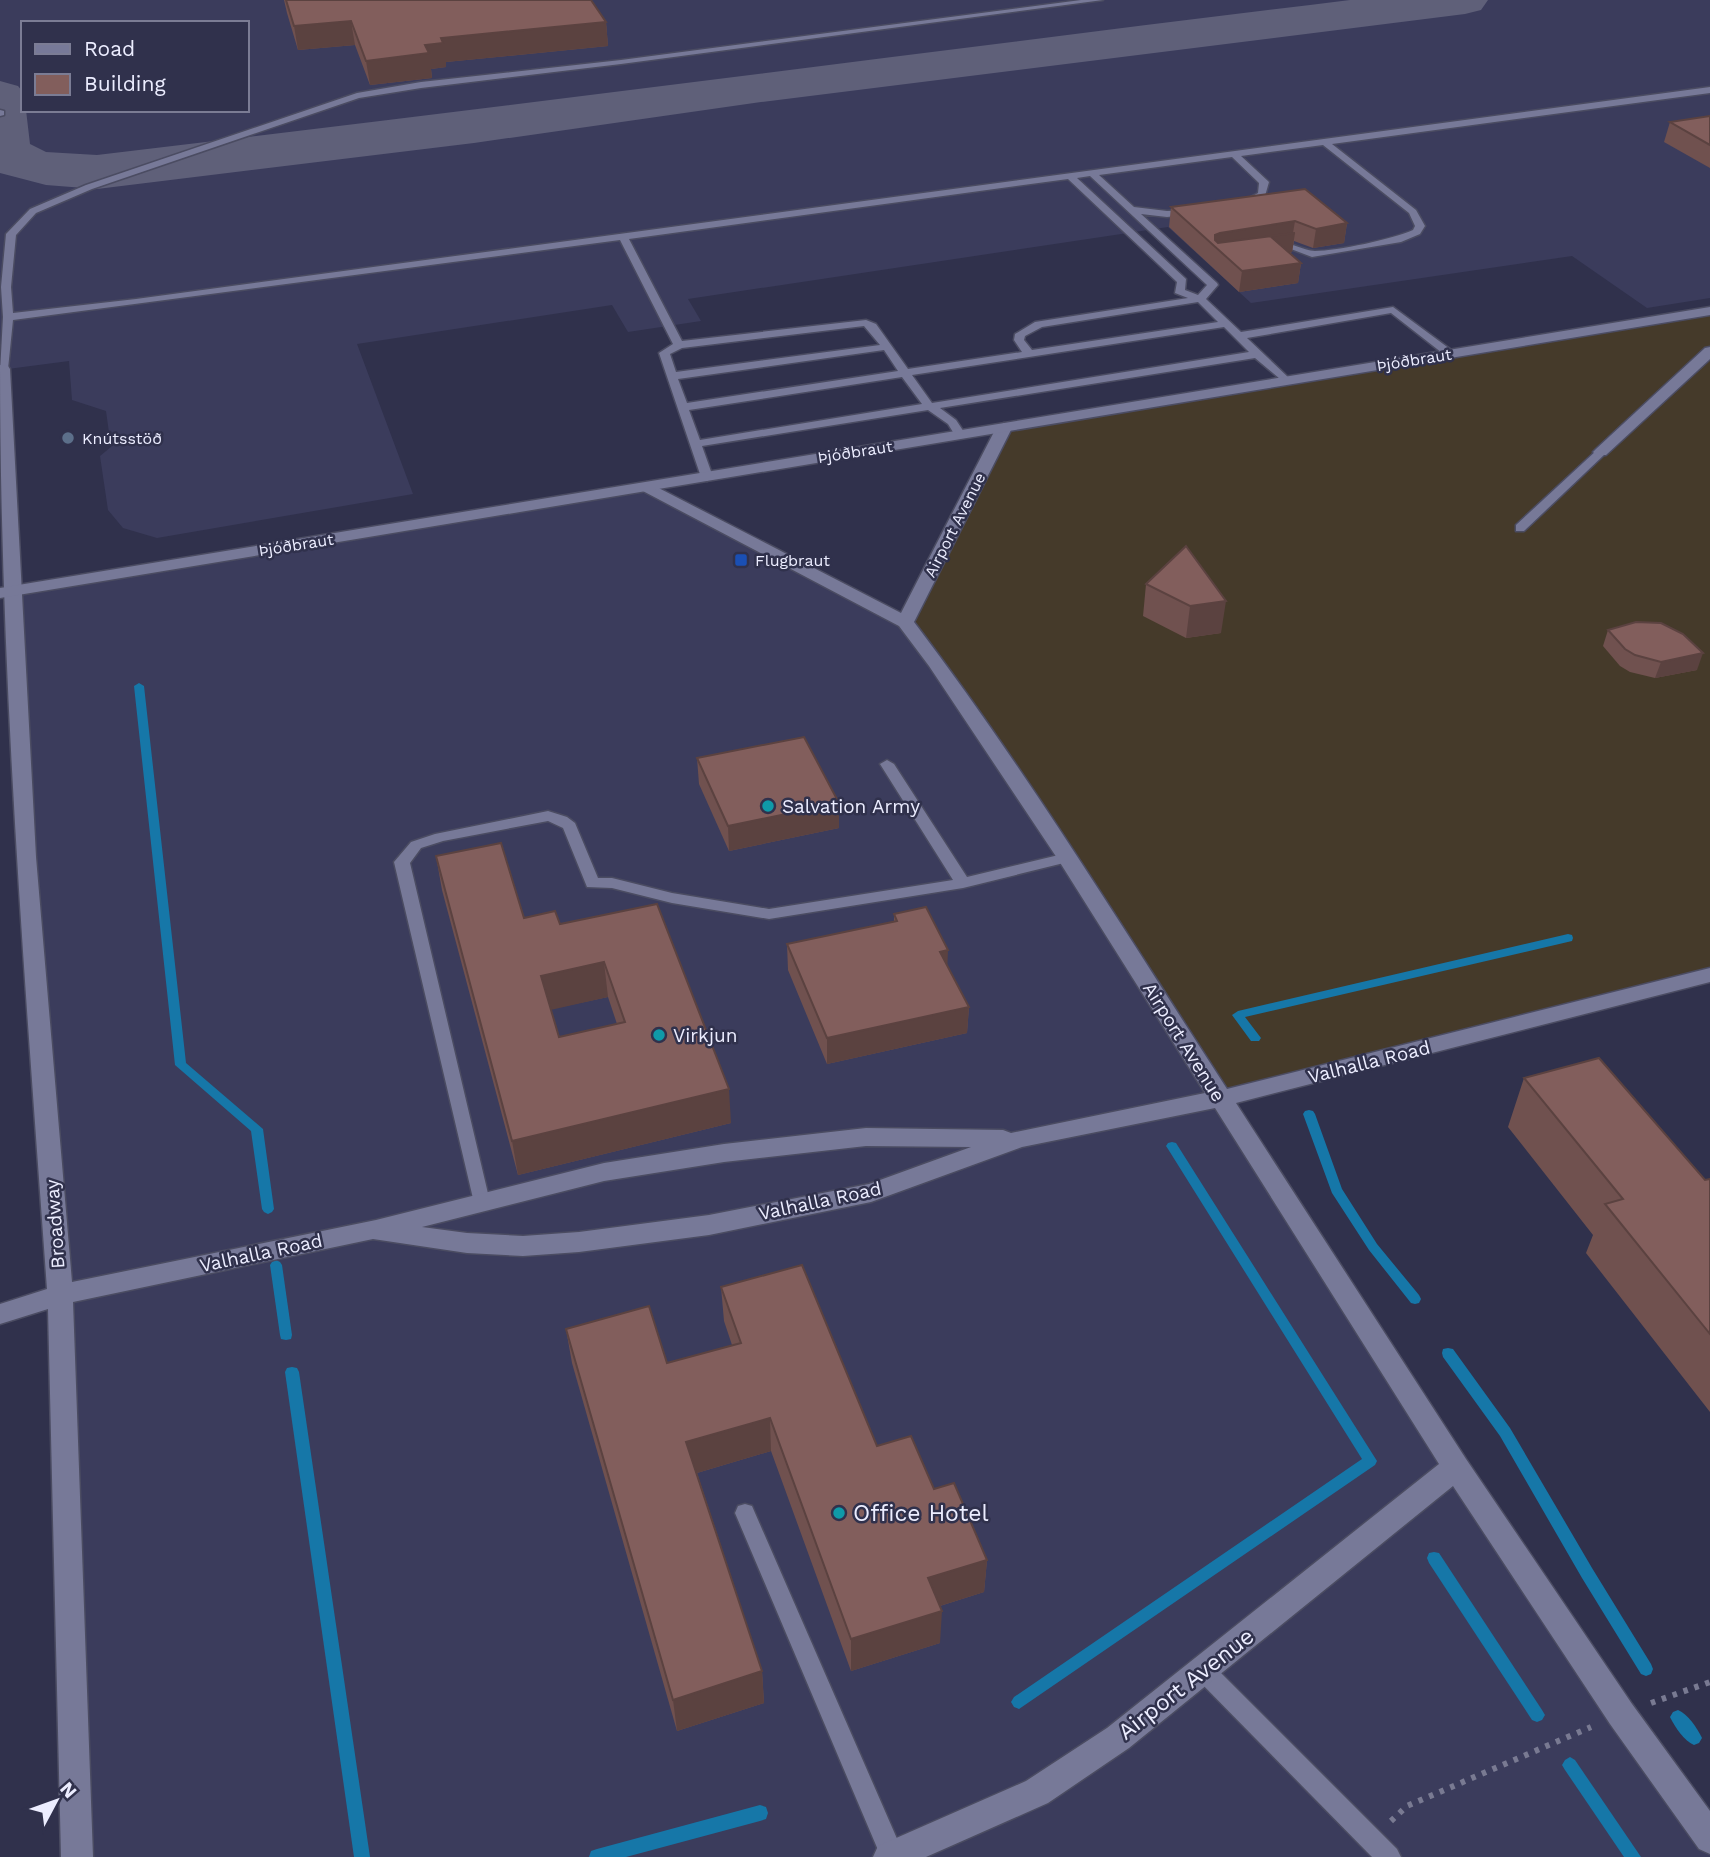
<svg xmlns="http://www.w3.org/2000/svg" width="1710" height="1857" viewBox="0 0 1710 1857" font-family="'Work Sans',sans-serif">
	<rect width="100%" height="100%" fill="#30314c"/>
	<g fill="#3b3c5c" fill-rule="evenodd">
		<path d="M0 0H1710V298L1647 308 1572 256 1251 303 1168 227 688 299 701 321 628 332 612 305 357 344 413 494 157 538 123 528 108 510 100 456 111 447 106 411 72 400 69 361 0 370ZM23 23H247V110H23Z"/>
		<path d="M647 487 905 622 1710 1838V1857H77L14 591Z"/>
	</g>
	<path fill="#453a2a" d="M1710 311V975L1220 1099 905 622 1004 428Z"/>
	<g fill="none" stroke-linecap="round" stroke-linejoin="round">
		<g fill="#1677a8" fill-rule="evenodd">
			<path d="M139 683 144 686 186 1063 263 1129 274 1209 272 1212 268 1214 264 1212 262 1209 251 1131 175 1065 134 686Z"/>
			<path d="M1568 934 1572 935 1573 938 1572 941 1245 1017 1261 1038 1259 1041H1251L1232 1015 1238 1011Z"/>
			<path d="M1309 1110 1313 1111 1315 1114 1342 1189 1377 1244 1419 1295 1421 1299 1419 1303 1415 1304 1411 1303 1369 1250 1332 1193 1303 1114 1305 1111Z"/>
			<path d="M1172 1142 1176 1143 1377 1461 1375 1465 1019 1709 1014 1707 1011 1702 1014 1697 1362 1459 1168 1149 1166 1146 1168 1143Z"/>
			<path d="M276 1260 280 1262 282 1265 292 1335 291 1339 286 1340 281 1339 280 1335 270 1265 272 1262Z"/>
			<path d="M1448 1348 1453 1349 1510 1428 1592 1568 1651 1664 1653 1669 1651 1674 1646 1676 1641 1674 1582 1578 1500 1436 1443 1357 1442 1353 1443 1349Z"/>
			<path d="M292 1367 297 1368 299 1372 370 1857H354L285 1372 287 1368Z"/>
			<path d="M1434 1552 1439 1553 1542 1710 1545 1715 1542 1720 1537 1722 1532 1720 1429 1563 1427 1558 1429 1553Z"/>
			<path d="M1678 1710C1688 1714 1697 1728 1702 1738L1699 1743 1694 1745C1684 1741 1675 1727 1670 1717L1673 1712Z"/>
			<path d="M1570 1757 1575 1760 1641 1857H1624L1565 1770 1562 1765 1565 1760Z"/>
			<path d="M760 1805 766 1807 768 1813 766 1819 760 1821 626 1857H589L591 1851 597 1849Z"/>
		</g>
		<path fill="#5f6079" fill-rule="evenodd" d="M1350 0H1488L1481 10 1465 14 761 102 474 143 97 189 46 185 0 173V81L18 86 23 92V110H26L30 144 46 152 97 155C515 106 932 51 1350 0Z"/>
		<defs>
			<g id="service">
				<path d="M1081 0H1103L621 64 421 88 359 98 92 189 36 213 16 235 11 287 13 313 136 299 1710 87V93L1332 144 1416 210 1425 226 1420 234 1401 242 1312 257 1291 249 1272 252 1267 249C1288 236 1297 250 1315 251 1337 251 1393 239 1413 230L1415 226 1409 213 1323 145 1241 156 1269 182 1265 196 1243 207 1238 204 1258 193 1259 183 1232 157 1099 175 1134 207 1167 211 1193 210V214L1167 217 1141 214 1217 283 1218 285 1206 299 1241 332 1393 307 1454 352V356H1446L1391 313 1247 338 1290 379V383L1286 384 1255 358 940 408 956 420 966 435 960 438 956 437 948 424 928 410 702 446 713 477 707 481 701 477 659 353 673 344 620 240 13 320 8 369 0 372 3 317 1 287 6 234 30 209 86 185 357 93 421 82 621 60ZM1090 176 1207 285 1198 295 1185 290 1186 279 1077 178ZM1068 179 1177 282 1175 293 1188 298 1035 322 1015 334 1014 340 1022 352 908 369 876 324 866 320 682 341 629 239ZM1198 302 1218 322 1032 350 1024 340 1025 336 1042 327ZM864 326 880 345 676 372 670 354 682 348ZM1224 327 1249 352 932 403 912 375ZM884 350 898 371 687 403 678 379ZM902 377 922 404 700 440 689 410Z"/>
				<path d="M0 110 4 111V115L0 116Z"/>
				<path d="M1601 449 1605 450V454L1524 531H1516V525L1597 450Z"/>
				<path d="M887 760 894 764 967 877 1067 853 1075 858 1072 861 963 888 769 919 672 903 612 888 587 887 563 828 548 821 443 841 421 848 410 863 490 1202 487 1207 481 1209 475 1207 394 862 411 842 435 834 548 811 567 817 575 823 598 878H612L672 893 769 909 953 880 880 764Z"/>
				<path d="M745 1504 752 1506 755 1513 905 1857H881L735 1513 738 1506Z"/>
				<path d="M1204 1660 1212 1664 1397 1849 1401 1857H1372L1196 1678 1193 1671 1196 1664Z"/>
			</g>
			<g id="minor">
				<path d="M1710 347V359L1606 455H1596L1593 452 1596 449 1705 348Z"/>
				<path d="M0 365 8 366 10 369 36 857 72 1282 376 1220 604 1163 724 1144 866 1128 1003 1130 1011 1133 1205 1093 1059 861 929 666 899 626 641 490 639 487 647 482 901 613 996 428 1004 423 1009 425 1012 428 914 622C1027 771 1125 932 1227 1089L1710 968V982L1236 1103 1466 1459 1632 1704 1710 1811V1854L1699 1849 1610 1724 1453 1486 1129 1748 1048 1803 926 1857H873L878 1846 1026 1781 1107 1728 1439 1464 1215 1108 1022 1147 871 1202 709 1235 579 1252 523 1256 467 1253 373 1239 73 1302 93 1857H61L48 1309 0 1324V1304L47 1289C25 982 0 674 0 365ZM866 1146 971 1147 869 1184 709 1215 579 1232 523 1236 467 1233 422 1227 604 1181 724 1162Z"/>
			</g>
			<path id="tertiary" d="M1710 307V315L0 598V588Z"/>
		</defs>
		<use href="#service" stroke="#4b4c62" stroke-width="3"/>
		<use href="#minor" stroke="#4b4c62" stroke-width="3"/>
		<use href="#tertiary" stroke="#4b4c62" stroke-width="3"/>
		<g stroke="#797a92" stroke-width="6" stroke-dasharray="4.5 7" stroke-linecap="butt">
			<path d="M1651 1703 1710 1682"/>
			<path d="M1391 1821 1407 1806 1591 1727"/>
		</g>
		<use href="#service" fill="#777998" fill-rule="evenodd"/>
		<use href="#minor" fill="#777998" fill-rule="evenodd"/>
		<use href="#tertiary" fill="#777998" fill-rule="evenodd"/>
	</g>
	<g fill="#70514f" fill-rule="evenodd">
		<path d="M284 0H591L606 22 608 46 446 62V67L431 69 432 78 370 85 355 45 298 50 287 13Z"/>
		<path d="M1710 116V168L1664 142 1670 122Z"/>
		<path d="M1171 207 1347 223 1344 243 1313 248 1294 241 1292 252 1290 253 1301 263 1298 283 1239 292 1169 227Z"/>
		<path d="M1186 546 1221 633 1186 638 1143 616 1146 584Z"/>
		<path d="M1608 630 1697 670 1655 678 1630 672 1620 666 1603 646Z"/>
		<path d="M697 758 839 803V828L729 851 699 784Z"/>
		<path d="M436 856 524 918 560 924 657 904 731 1123 518 1175 442 890ZM608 997 617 1024 559 1037 551 1009Z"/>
		<path d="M894 914 947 965 969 1007 967 1033 827 1064 788 970 787 944 894 922Z"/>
		<path d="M1524 1078 1705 1180 1710 1179V1412L1586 1253 1593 1235 1508 1127Z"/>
		<path d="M721 1287 877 1446 934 1489 987 1560 984 1592 940 1606V1643L851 1671 771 1451 697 1473 762 1671 764 1703 677 1731 572 1363 566 1329 667 1363 732 1345 724 1321Z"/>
	</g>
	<g fill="#5b4240">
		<path d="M351 21 355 45 298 50 294 26Z"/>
		<path d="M606 22 608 46 446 62V67L431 69 432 78 370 85 366 61 425 45 441 38Z"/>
		<path d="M1295 221 1293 233H1295L1292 252 1267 256 1214 246 1215 235 1220 233Z"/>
		<path d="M1347 223 1344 243 1313 248 1316 229Z"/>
		<path d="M1301 263 1298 283 1239 292 1242 271Z"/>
		<path d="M1226 601 1221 633 1186 638 1190 606Z"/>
		<path d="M1703 653 1697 670 1655 678 1661 662Z"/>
		<path d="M839 803V828L729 851 728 826Z"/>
		<path d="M948 950 947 976 940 952Z"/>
		<path d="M604 962 608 997 546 1011 541 976Z"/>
		<path d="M969 1007 967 1033 827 1064V1038Z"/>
		<path d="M729 1089 731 1123 518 1175 512 1141Z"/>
		<path d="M770 1418 771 1451 690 1475 686 1442Z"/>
		<path d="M987 1560 984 1592 927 1610 928 1578Z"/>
		<path d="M942 1611 940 1643 851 1671V1639Z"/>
		<path d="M762 1671 764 1703 677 1731 673 1700Z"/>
	</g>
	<g fill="#825e5c" stroke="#5b4240" stroke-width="2" fill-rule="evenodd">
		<path d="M286 0H591L606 22 441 38 443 43 425 45 429 53 366 61 351 21 294 26Z"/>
		<path d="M1710 116V145L1670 122Z"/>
		<path d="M1305 189 1347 223 1316 229 1295 221 1220 233 1215 235V240L1218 243 1295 233 1270 236 1301 263 1242 271 1171 207Z"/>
		<path d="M1186 546 1226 601 1190 606 1146 584Z"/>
		<path d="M1636 622 1661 623 1683 634 1703 653 1661 662 1635 655 1625 649 1608 630Z"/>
		<path d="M804 737 839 803 728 826 697 758Z"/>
		<path d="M501 843 524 918 555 911 560 924 657 904 729 1089 512 1141 436 856ZM604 962 625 1022 559 1037 541 976Z"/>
		<path d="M926 907 948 950 940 952 969 1007 827 1038 787 944 897 921 894 914Z"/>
		<path d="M1599 1058 1705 1180 1710 1179V1334L1605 1204 1623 1199 1524 1078Z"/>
		<path d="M802 1265 877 1446 911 1436 934 1489 954 1483 987 1560 928 1578 942 1611 851 1639 770 1418 686 1442 762 1671 673 1700 566 1329 649 1306 667 1363 741 1343 721 1287Z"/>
	</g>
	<circle fill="#5c6f8a" stroke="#30314c" stroke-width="2.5" cx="68" cy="438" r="7"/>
	<rect fill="#1a4fb4" stroke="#30314c" stroke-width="2.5" x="734" y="553" width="14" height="14" rx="3.5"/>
	<g fill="#0f9aa8" stroke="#30314c" stroke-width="2.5">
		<circle cx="768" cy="806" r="7"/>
		<circle cx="659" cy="1035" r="7"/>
		<circle cx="839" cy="1513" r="7"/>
	</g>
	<g text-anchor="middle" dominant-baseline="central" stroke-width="5" stroke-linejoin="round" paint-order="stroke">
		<g font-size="16" fill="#ecedff" stroke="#30314c">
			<text transform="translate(1414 360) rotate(-9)">Þjóðbraut</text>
			<text transform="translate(855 452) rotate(-9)">Þjóðbraut</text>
			<text transform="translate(955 525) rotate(-63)">Airport Avenue</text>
			<text transform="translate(296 545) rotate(-9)">Þjóðbraut</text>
		</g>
		<g font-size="16" fill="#ecedff" stroke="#30314c" text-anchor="start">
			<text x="82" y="438">Knútsstöð</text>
			<text x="755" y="560">Flugbraut</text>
		</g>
		<g font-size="19" fill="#ecedff" stroke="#30314c" text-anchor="start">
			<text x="782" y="806">Salvation Army</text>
			<text x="673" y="1035">Virkjun</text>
		</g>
		<g font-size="19" fill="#ecedff" stroke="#30314c">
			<text transform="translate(1184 1042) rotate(58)">Airport Avenue</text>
			<text transform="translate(1369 1062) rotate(-14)">Valhalla Road</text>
			<text transform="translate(820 1201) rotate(-12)">Valhalla Road</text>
			<text transform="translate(55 1224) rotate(-94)">Broadway</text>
			<text transform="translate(261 1253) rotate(-12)">Valhalla Road</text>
		</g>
		<g font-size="23" fill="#ecedff" stroke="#30314c" text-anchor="start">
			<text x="853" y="1513">Office Hotel</text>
		</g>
		<g font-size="23" fill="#ecedff" stroke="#30314c">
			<text transform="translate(1186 1684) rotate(-38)">Airport Avenue</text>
		</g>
	</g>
	<rect x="21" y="21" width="228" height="91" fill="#30314c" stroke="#7b7c94" stroke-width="2"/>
	<rect x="35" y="44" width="35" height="10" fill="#777998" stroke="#7b7c94" stroke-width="2"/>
	<text x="84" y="56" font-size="21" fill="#ecedff">Road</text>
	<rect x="35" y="74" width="35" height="21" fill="#825e5c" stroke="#7b7c94" stroke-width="2"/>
	<text x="84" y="91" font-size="21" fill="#ecedff">Building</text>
	<g transform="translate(56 1801) rotate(49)" stroke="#30314c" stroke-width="5" paint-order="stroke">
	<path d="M0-5L12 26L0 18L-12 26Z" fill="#ecedff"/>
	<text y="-10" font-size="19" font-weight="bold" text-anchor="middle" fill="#ecedff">N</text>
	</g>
</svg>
